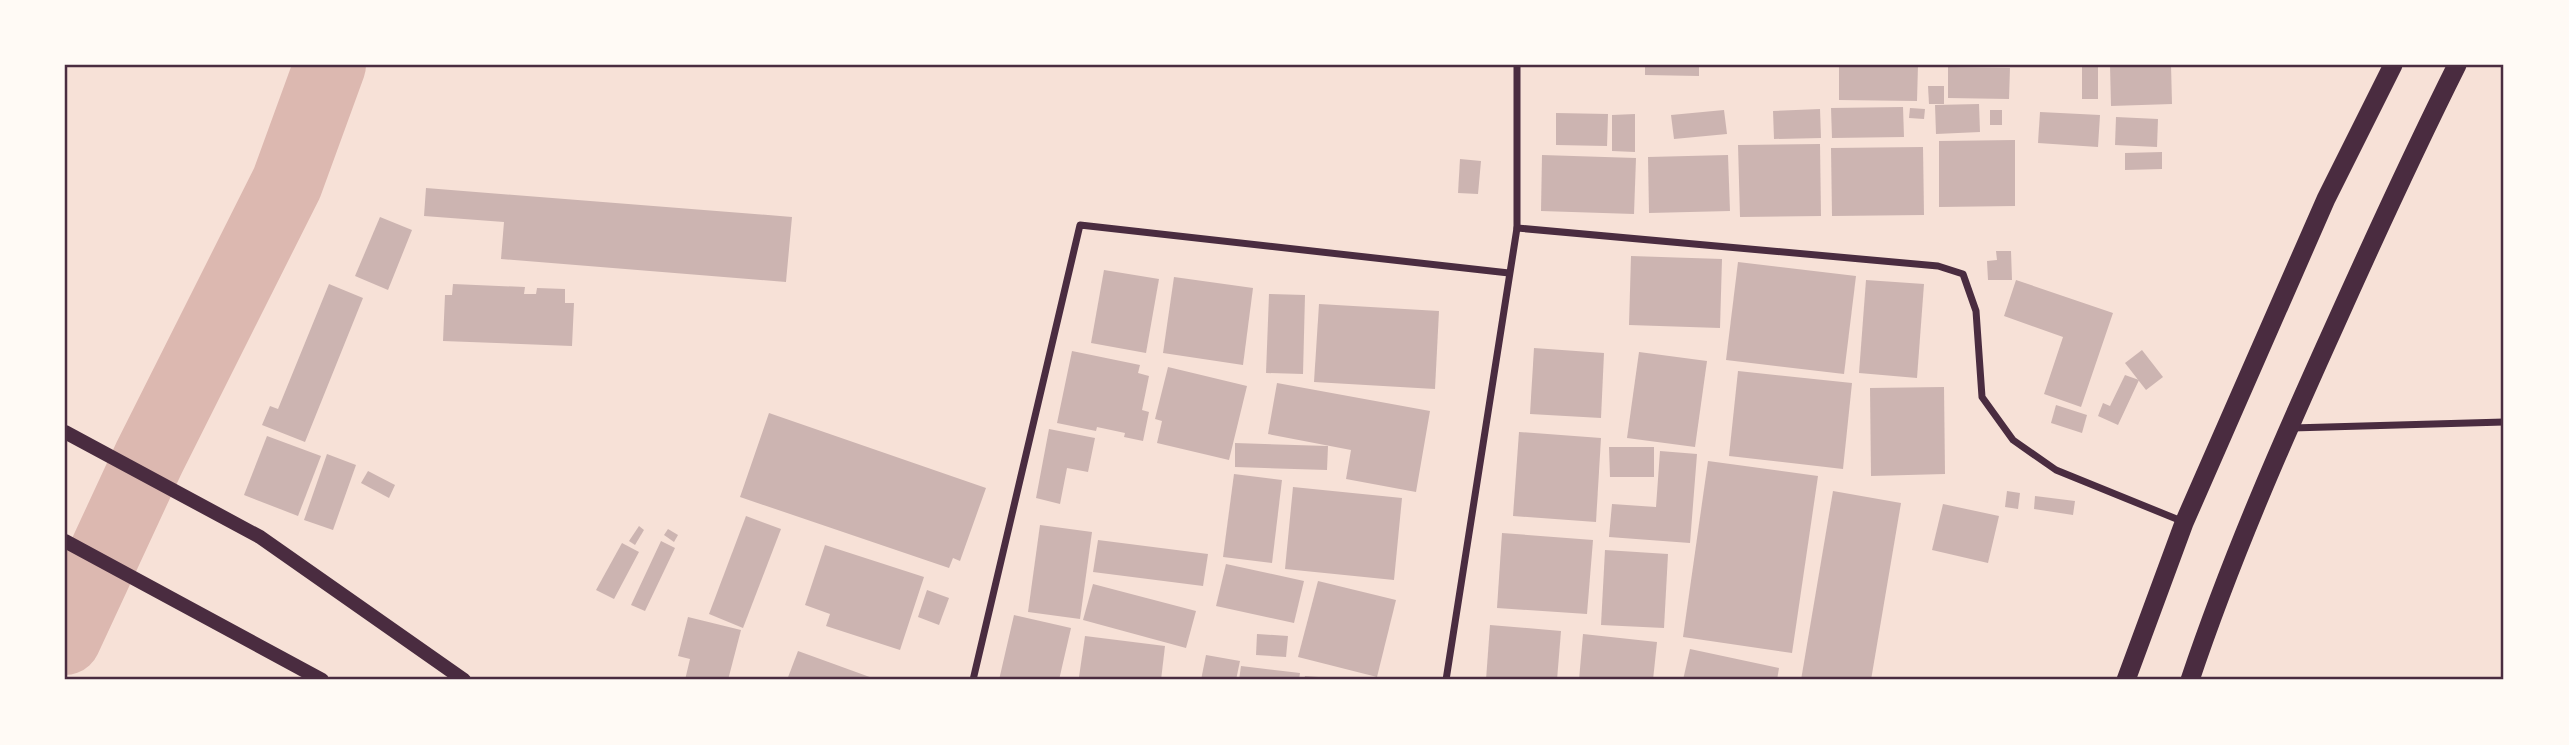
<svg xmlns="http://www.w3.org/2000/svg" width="2569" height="745" viewBox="0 0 2569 745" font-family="Montserrat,sans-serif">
	<rect width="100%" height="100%" fill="#f7e1d7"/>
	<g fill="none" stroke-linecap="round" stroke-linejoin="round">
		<path stroke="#dcb8b0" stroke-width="72" d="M65 639 149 458 287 183 330 65"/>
	</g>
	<g fill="#ccb4b1">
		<path d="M1645 65H1699V76L1645 75Z"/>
		<path d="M1839 65H1918L1917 101 1839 100Z"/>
		<rect x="2082" y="65" width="16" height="34"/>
		<path d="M2110 65H2171L2172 104 2111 106Z"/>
		<path d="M1948 67 2010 68 2009 99 1948 98Z"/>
		<path d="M1928 86H1944V104H1929Z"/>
		<path d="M1979 104 1980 132 1936 134 1935 105Z"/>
		<path d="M1903 107 1904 137 1832 138 1831 108Z"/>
		<path d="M1910 108 1925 109 1924 119 1909 118Z"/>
		<path d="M1820 109 1821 138 1774 139 1773 111Z"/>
		<path d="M1724 110 1727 134 1674 139 1671 115Z"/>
		<rect x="1990" y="110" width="12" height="15"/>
		<path d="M2040 112 2100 115 2098 147 2038 143Z"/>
		<path d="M1556 113 1608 114 1607 146 1556 145Z"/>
		<path d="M1635 114V152L1612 151V115Z"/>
		<path d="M2116 117 2158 119 2157 147 2115 145Z"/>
		<path d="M2015 140V206L1939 207V141Z"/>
		<path d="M1820 144 1821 216 1740 217 1738 145Z"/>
		<path d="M1923 147 1924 215 1832 216 1831 148Z"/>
		<path d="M2162 152V169L2125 170V153Z"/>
		<path d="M1542 155 1636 158 1634 214 1541 211Z"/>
		<path d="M1728 155 1730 211 1649 213 1648 157Z"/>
		<path d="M1460 159 1481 161 1478 194 1458 193Z"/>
		<path d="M426 188 792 217 786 282 501 259 504 222 424 216Z"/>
		<path d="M380 217 412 230 388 290 355 276Z"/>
		<path d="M1996 251H2011L2012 280H1988L1987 261 1997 260Z"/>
		<path d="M1631 256 1722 259 1720 328 1629 325Z"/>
		<path d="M1738 262 1856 276 1844 374 1726 360Z"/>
		<path d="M1104 270 1159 279 1146 353 1091 343Z"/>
		<path d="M1174 277 1253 288 1243 365 1163 353Z"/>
		<path d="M1866 280 1924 284 1917 378 1859 373Z"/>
		<path d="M2016 280 2113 313 2081 407 2044 394 2063 337 2004 316Z"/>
		<path d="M329 284 363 298 305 442 262 425 270 406 278 409Z"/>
		<path d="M453 284 525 287 524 294H536L537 288 565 289V303H574L572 346 443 341 445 295H452Z"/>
		<path d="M1269 294 1305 295 1303 374 1266 373Z"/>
		<path d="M1319 304 1439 311 1435 389 1314 382Z"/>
		<path d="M1534 348 1604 353 1601 418 1530 414Z"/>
		<path d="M2142 350 2163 377 2146 390 2125 363Z"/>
		<path d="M1072 351 1140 365 1138 373 1149 376 1142 410 1149 412 1143 441 1124 437 1125 433 1097 427 1096 431 1057 423Z"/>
		<path d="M1639 352 1707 361 1695 447 1627 438Z"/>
		<path d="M1168 367 1247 386 1229 460 1157 443 1162 421 1155 419Z"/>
		<path d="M1738 371 1852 383 1843 469 1729 456Z"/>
		<path d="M2125 375 2139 380 2118 425 2098 416 2103 403 2110 406Z"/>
		<path d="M1277 383 1430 411 1416 492 1346 479 1351 450 1268 434Z"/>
		<path d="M1944 387 1945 474 1871 476 1870 388Z"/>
		<path d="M2056 405 2087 415 2082 433 2051 423Z"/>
		<path d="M769 413 986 488 960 561 953 558 949 568 740 497Z"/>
		<path d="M1049 429 1095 438 1088 472 1067 468 1060 504 1036 498Z"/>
		<path d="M1519 432 1601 438 1596 522 1513 516Z"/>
		<path d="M267 436 321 456 298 516 244 495Z"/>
		<path d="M1235 443 1328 446 1327 470 1235 467Z"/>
		<path d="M1609 447H1654V477H1610Z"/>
		<path d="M1660 451 1697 454 1690 543 1609 537 1612 504 1656 507Z"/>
		<path d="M327 454 356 465 333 530 304 520Z"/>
		<path d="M1708 461 1818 476 1792 653 1683 637Z"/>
		<path d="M368 471 395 485 389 498 361 483Z"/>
		<path d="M1234 474 1282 480 1272 563 1223 557Z"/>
		<path d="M1293 487 1402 498 1394 580 1285 569Z"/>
		<path d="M1833 491 1901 503 1871 680H1801Z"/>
		<path d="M2007 491 2020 493 2018 509 2005 507Z"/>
		<path d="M2035 496 2075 501 2073 515 2034 509Z"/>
		<path d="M1943 504 1999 516 1988 563 1932 550Z"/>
		<path d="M746 516 781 529 743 628 709 614Z"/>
		<path d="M1040 525 1092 532 1080 619 1028 612Z"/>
		<path d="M639 526 644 530 635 545 629 541Z"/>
		<path d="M668 529 678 535 674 542 664 535Z"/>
		<path d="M1502 533 1593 540 1587 614 1497 608Z"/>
		<path d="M1098 540 1208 554 1203 586 1093 572Z"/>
		<path d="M661 541 675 548 645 611 631 605Z"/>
		<path d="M622 543 639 552 614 599 596 590Z"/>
		<path d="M825 545 924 577 900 650 826 626 830 614 805 605Z"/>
		<path d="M1605 550 1668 554 1664 628 1601 625Z"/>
		<path d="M1226 564 1304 581 1294 623 1216 606Z"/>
		<path d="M1318 581 1396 600 1377 677 1298 657Z"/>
		<path d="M1093 584 1196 611 1186 648 1083 620Z"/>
		<path d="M927 590 949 598 939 625 918 617Z"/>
		<path d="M1014 615 1071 628 1059 680H999Z"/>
		<path d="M688 617 741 630 728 680H685L690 659 678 656Z"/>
		<path d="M1490 625 1561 631 1557 680H1486Z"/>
		<path d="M1257 634 1288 636 1286 657 1256 655Z"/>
		<path d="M1583 634 1657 642 1653 680H1579Z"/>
		<path d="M1085 636 1165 646 1161 680H1106L1079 677Z"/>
		<path d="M1690 649 1779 668 1777 680H1683Z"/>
		<path d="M798 651 878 680H787Z"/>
		<path d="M1206 655 1240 661 1236 680H1201Z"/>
		<path d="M1241 666 1300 673 1299 680H1239Z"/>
		<path d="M1305 676 1332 678V680H1304Z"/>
	</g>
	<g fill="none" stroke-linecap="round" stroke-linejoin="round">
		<g stroke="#4a2c40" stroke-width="7">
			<path d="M1517 228 1938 266 1963 274 1976 311 1982 397 2013 440 2056 470 2184 522"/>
			<path d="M2292 428 2504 422"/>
			<path d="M973 680 1080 225 1509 273"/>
			<path d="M1446 680 1517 228V65"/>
		</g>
		<g stroke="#4a2c40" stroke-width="14">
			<path d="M65 432 260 537 464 680"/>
			<path d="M65 541 322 680"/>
		</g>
		<g stroke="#4a2c40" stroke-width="19">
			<path d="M2126 680 2184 523 2326 199 2393 65"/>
			<path d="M2190 680C2231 558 2282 442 2335 325 2374 238 2414 151 2457 65"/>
		</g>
	</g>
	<rect width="2569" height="745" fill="none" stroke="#fffaf5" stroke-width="133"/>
	<rect x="66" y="66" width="2436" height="612" fill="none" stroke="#4a2c40" stroke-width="2.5"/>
</svg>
